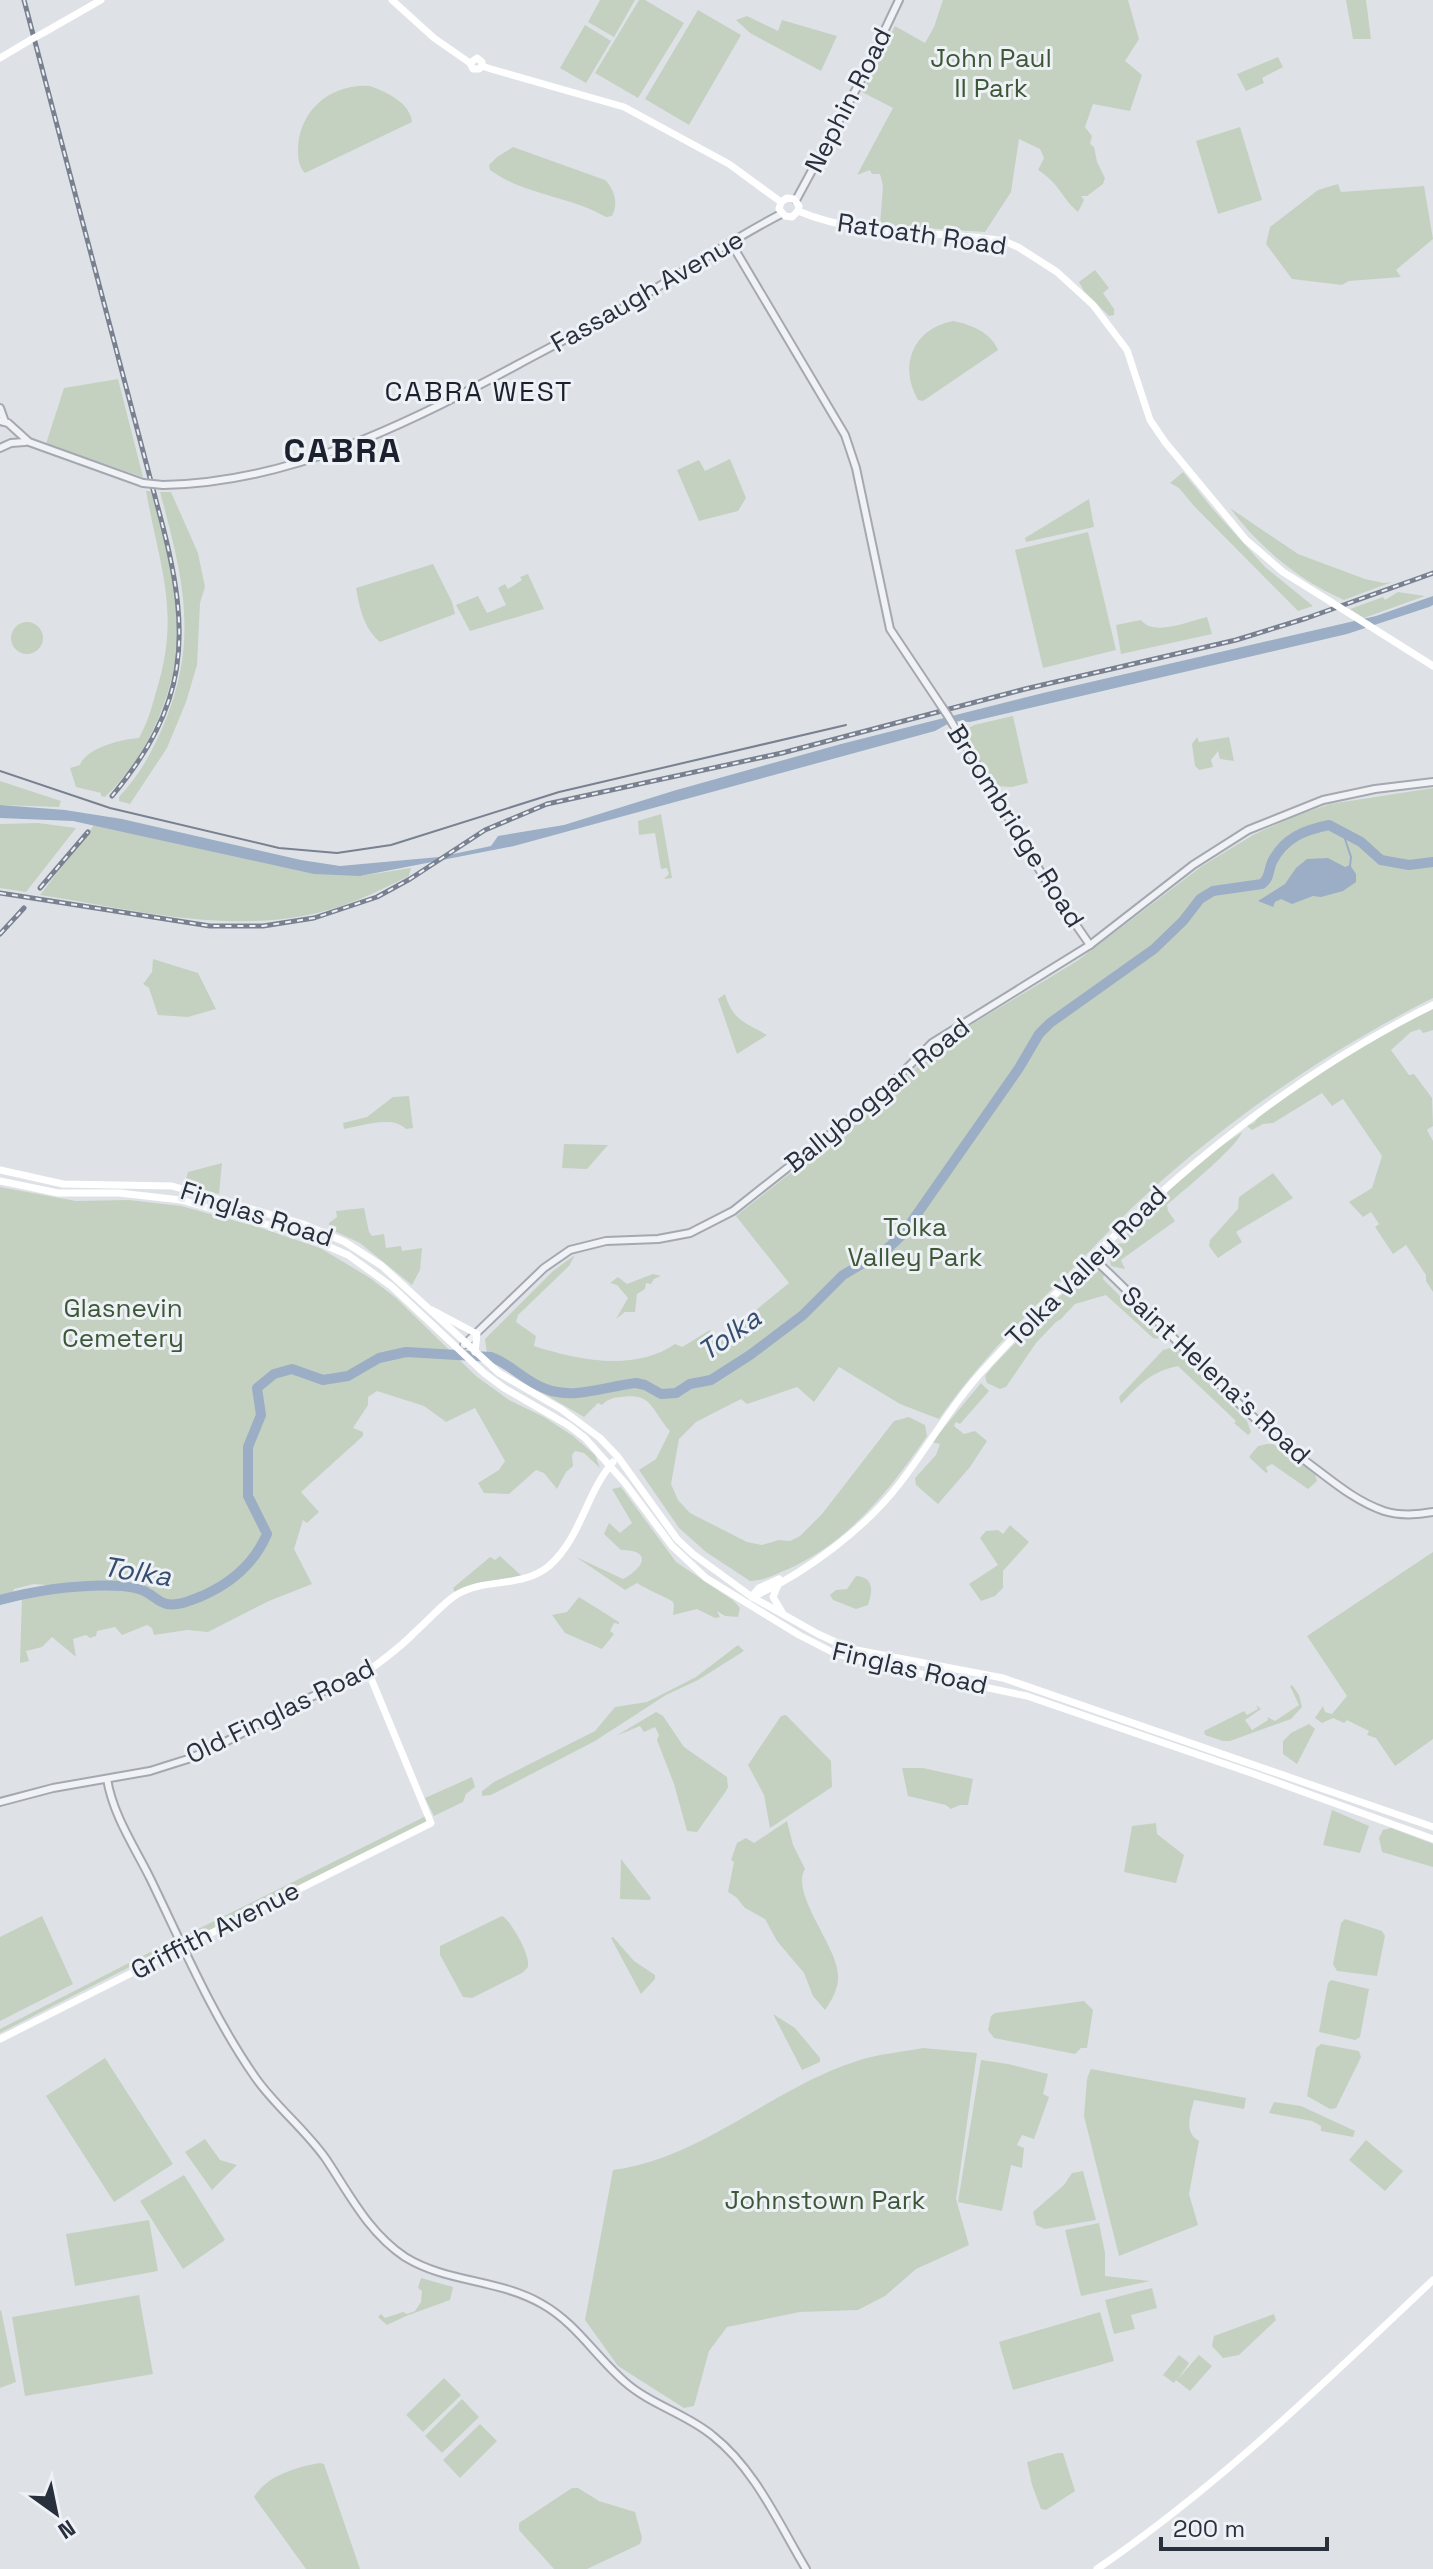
<svg xmlns="http://www.w3.org/2000/svg" width="1433" height="2569" viewBox="0 0 1433 2569" font-family="'Space Grotesk',sans-serif">
	<rect width="100%" height="100%" fill="#dee2e7"/>
	<g fill="#c4d1c0">
		<path d="M600 0H635L614 37 588 22Z"/>
		<path d="M639 0H645L684 23 638 98 595 73Z"/>
		<path d="M943 0H1128L1139 39 1125 61 1142 75 1130 111 1093 104 1085 127 1092 136 1090 144 1094 147 1097 162 1105 178 1103 184 1087 196H1081L1084 200 1078 212C1060 196 1060 184 1038 170L1044 158 1040 149 1019 139 1011 192 985 232 880 225 883 186 880 174H872L870 170 857 175 893 108 862 92 895 26 925 43 934 27Z"/>
		<path d="M1346 0H1366L1371 39H1353Z"/>
		<path d="M698 10 741 35 689 125 645 99Z"/>
		<path d="M747 16 778 31 782 20 837 36 821 71 750 33 736 20Z"/>
		<path d="M585 25 611 41 586 83 560 68Z"/>
		<path d="M1278 57 1283 67 1262 78 1264 83 1246 91 1237 74Z"/>
		<path d="M370 86C387 92 410 103 412 122L305 173C299 167 298 159 298 150 298 110 332 83 370 86Z"/>
		<path d="M1240 127 1262 200 1218 214 1196 141Z"/>
		<path d="M513 147 605 180C614 189 619 203 612 216L606 217C570 196 524 195 490 170L489 165 497 157Z"/>
		<path d="M1338 184 1341 192 1424 186 1433 239 1396 270 1401 277 1349 281 1342 285 1292 279 1266 244 1270 227 1318 190Z"/>
		<path d="M1095 270 1109 288 1103 293 1114 309V315L1109 316 1084 291 1079 282Z"/>
		<path d="M953 321C971 324 991 333 998 350L923 401 918 400C898 365 913 329 953 321Z"/>
		<path d="M118 379 143 477 46 444 64 388Z"/>
		<path d="M730 459 746 498 738 511 699 521 677 470 699 460 705 471Z"/>
		<path d="M1183 472 1211 507 1265 567 1313 606 1298 611 1194 506 1179 488 1170 483Z"/>
		<path d="M146 491H151C161 531 175 571 178 612 182 677 153 752 105 797L101 796V793L76 787 70 768 80 765C87 747 123 739 139 738 147 724 152 707 156 692 181 612 160 569 146 491Z"/>
		<path d="M160 492H171L198 553 205 587 200 603 197 665 186 702 167 748 130 804 119 801V797C140 775 155 747 166 719 199 636 182 574 160 492Z"/>
		<path d="M1089 499 1094 527 1026 542 1025 538Z"/>
		<path d="M1230 508 1298 554 1365 579 1384 583 1392 582 1344 600C1298 580 1259 547 1230 508Z"/>
		<path d="M1088 532 1116 650 1043 668 1015 550Z"/>
		<path d="M433 564 452 602 455 614 380 642C363 627 360 609 356 588Z"/>
		<path d="M528 574 544 609 470 631 456 605 478 596 487 613 506 605 498 588 505 584 508 589 522 580 520 577Z"/>
		<path d="M1398 592 1425 596 1364 618 1350 609 1383 597 1385 600Z"/>
		<path d="M1207 617 1212 634 1121 654 1116 625 1141 620C1154 637 1189 621 1207 617Z"/>
		<circle cx="27" cy="638" r="16"/>
		<path d="M1013 716 1028 783 1012 787 994 786 962 732 974 725Z"/>
		<path d="M1197 737 1199 742 1229 737 1234 761 1220 759 1218 751 1211 760 1213 767 1199 770 1195 766 1192 744Z"/>
		<path d="M0 781 61 801 59 807 0 805Z"/>
		<path d="M1433 788V998C1330 1050 1235 1114 1149 1192 1123 1215 1100 1241 1076 1265 1027 1314 979 1362 939 1419L900 1404 839 1367 814 1402 797 1387 747 1404 741 1399 696 1422 679 1439 671 1484 678 1500 690 1513 747 1542 762 1545 779 1540 790 1541 800 1536 822 1514 894 1421 909 1417 925 1425 927 1436C890 1490 847 1544 786 1570 774 1575 763 1581 750 1581L706 1552 679 1528 639 1470 656 1459 670 1431C651 1410 653 1392 620 1397 612 1398 608 1399 602 1405L598 1403 584 1417 515 1377 487 1354 485 1339 553 1271 575 1255 569 1266 518 1315 516 1322 536 1336 534 1346C578 1360 634 1372 675 1344L682 1347 710 1330 716 1337 751 1314 789 1283 736 1216 885 1099 941 1043 1077 961 1202 866 1253 835 1292 817 1330 804Z"/>
		<path d="M661 814 672 878 664 879 669 874 667 868 661 869 655 833 639 835 638 821Z"/>
		<path d="M38 823 76 828 26 892 0 888V824Z"/>
		<path d="M94 825 360 876 411 868 409 876C373 894 342 909 303 916 216 932 125 908 40 895Z"/>
		<path d="M153 959 198 973 216 1009 188 1017 158 1015 149 988 143 984 152 972Z"/>
		<path d="M725 994C733 1021 745 1022 767 1035L737 1054 718 999Z"/>
		<path d="M1433 1005V1030L1423 1033 1420 1029 1411 1032 1391 1050 1409 1075 1414 1074 1432 1098 1433 1126 1427 1130 1433 1141V1292L1426 1281V1275L1406 1245 1393 1254 1375 1227 1379 1224 1371 1212 1363 1217 1349 1202 1372 1188 1382 1156 1343 1099 1332 1106 1322 1093 1273 1123 1263 1124 1252 1130 1247 1126 1254 1123 1266 1107 1302 1081Z"/>
		<path d="M409 1096 413 1128 406 1129C392 1115 362 1126 344 1129L343 1123 367 1117 393 1097Z"/>
		<path d="M1242 1132C1237 1147 1183 1191 1167 1205L1168 1211 1175 1221 1121 1260 1125 1269 1111 1266 1109 1256 1114 1252 1116 1244 1126 1243 1128 1230 1163 1203 1168 1191 1202 1159Z"/>
		<path d="M564 1144 608 1145 587 1169 562 1168Z"/>
		<path d="M222 1163 219 1194 188 1186 185 1182 188 1172Z"/>
		<path d="M1273 1173 1293 1198 1236 1232 1242 1242 1218 1258 1209 1246 1210 1240 1238 1209 1239 1197Z"/>
		<path d="M0 1187 76 1201 129 1200 181 1206 258 1227 320 1248 370 1278 396 1298 476 1376 509 1400 544 1417 573 1436 595 1455 600 1468 584 1453 575 1451 572 1455 573 1466 566 1472 557 1489 544 1473 536 1470 509 1494 484 1493 478 1483 499 1470 505 1461 475 1408 446 1422 424 1406 377 1391 368 1397V1405L353 1428 363 1432V1436L301 1492 319 1512 307 1523 303 1520 294 1549 312 1584 269 1601 208 1632 187 1630 154 1635 152 1628 147 1625 122 1635 115 1627 97 1631 96 1636 90 1638 86 1635 73 1639 76 1657 52 1637 42 1647 26 1651 29 1661 20 1663 22 1595 122 1587 123 1582 70 1587 34 1584 14 1589 12 1594 0 1597Z"/>
		<path d="M364 1208 369 1232 372 1236 384 1234 386 1248 401 1246 402 1251 422 1248 420 1270 412 1285 360 1243 330 1229 329 1223 337 1217 336 1211Z"/>
		<path d="M1092 1270H1099L1104 1274 1103 1279 1158 1334V1339L1153 1338 1106 1295 1075 1304 1061 1319 1056 1322 1036 1343 1006 1387 1000 1389 987 1383 985 1376 993 1366 1068 1288 1079 1283Z"/>
		<path d="M653 1274 661 1276 654 1279 651 1284 646 1283 645 1289 637 1294 635 1312H625L616 1319 628 1298 617 1285 610 1283 618 1277 627 1284Z"/>
		<path d="M1170 1348 1183 1353 1193 1368 1247 1421 1251 1432 1248 1435 1234 1423 1236 1421 1178 1366C1150 1372 1140 1384 1121 1404L1119 1397 1163 1350Z"/>
		<path d="M981 1383 989 1391 960 1424 956 1422 954 1426 964 1434 975 1431 987 1441 970 1467 938 1504 916 1485 915 1478 936 1455 940 1444 932 1442Z"/>
		<path d="M1267 1444H1273L1315 1474 1317 1481 1308 1489 1272 1464 1266 1467 1268 1472 1266 1473 1249 1457 1258 1446Z"/>
		<path d="M621 1487 676 1562 734 1601 740 1608 738 1617 725 1616 717 1611 720 1617 715 1618 697 1609 673 1615C673 1611 675 1607 673 1602 672 1600 644 1588 637 1583L625 1590 576 1557 623 1579C645 1567 652 1550 621 1550L604 1534 609 1523 620 1533 632 1523 612 1489Z"/>
		<path d="M1010 1525 1029 1542 1003 1571V1588L995 1596 981 1601 969 1584 998 1565 980 1538 986 1531 998 1530 1003 1534Z"/>
		<path d="M1433 1552V1739L1395 1766 1376 1738 1367 1735 1369 1731 1347 1720 1344 1723 1333 1718 1322 1723 1315 1718 1323 1706 1325 1712 1332 1714 1347 1696 1307 1636Z"/>
		<path d="M500 1556 525 1579 488 1585 456 1595 453 1588 490 1557 495 1560Z"/>
		<path d="M856 1576C874 1577 873 1591 868 1605L856 1609 833 1600 830 1595 836 1590 847 1589Z"/>
		<path d="M579 1597 619 1622V1624L614 1623 610 1631 614 1634 602 1649 565 1633 552 1615 567 1612Z"/>
		<path d="M738 1645 744 1651 698 1680 666 1695 595 1741 491 1795 482 1796V1791L494 1782 595 1731 615 1707 647 1702 696 1677Z"/>
		<path d="M1292 1685 1299 1695 1302 1707 1291 1719 1230 1741H1223L1205 1735 1204 1731 1244 1711 1247 1715 1258 1709 1256 1705 1261 1709 1245 1720 1252 1730 1268 1720 1267 1717 1275 1721 1299 1705 1290 1686Z"/>
		<path d="M656 1712 663 1716 684 1747 727 1777 728 1787 726 1791 697 1832 687 1831 674 1784 657 1740 659 1735 655 1727 644 1732 640 1726 616 1736Z"/>
		<path d="M786 1715 831 1761 832 1787 770 1828 764 1795 748 1765 781 1716Z"/>
		<path d="M1309 1724 1315 1729 1297 1764 1283 1754V1741L1291 1733Z"/>
		<path d="M902 1768H923L973 1779 968 1805H960L951 1809 946 1805 908 1796Z"/>
		<path d="M472 1777 475 1787 466 1794 463 1802 434 1816 425 1798Z"/>
		<path d="M1332 1810 1369 1826 1360 1853 1323 1845Z"/>
		<path d="M426 1816 429 1823 191 1941 188 1934Z"/>
		<path d="M787 1821 793 1845 805 1869C790 1894 837 1945 838 1975 839 1988 832 2000 825 2010L813 1996 804 1973 777 1941 765 1919 745 1908 736 1897 728 1892 734 1862 731 1860 737 1843 746 1838 754 1843Z"/>
		<path d="M1156 1823 1157 1834 1184 1855 1176 1883 1124 1872 1132 1826Z"/>
		<path d="M1391 1828 1433 1844V1867L1382 1852 1379 1838 1383 1830Z"/>
		<path d="M621 1859 651 1898 650 1900 620 1899Z"/>
		<path d="M42 1916 73 1984 0 2021V1937Z"/>
		<path d="M502 1916C510 1919 528 1952 528 1962 529 1968 526 1969 522 1973L472 1998 463 1997 440 1955V1946Z"/>
		<path d="M1345 1919 1382 1931 1385 1936 1377 1976 1337 1971 1333 1964 1341 1923Z"/>
		<path d="M613 1937 634 1961 655 1975V1979L641 1994 611 1938Z"/>
		<path d="M168 1943 167 1948 0 2033V2029Z"/>
		<path d="M1331 1980 1369 1989 1360 2037 1355 2040 1319 2032 1328 1983Z"/>
		<path d="M1084 2001 1093 2010 1087 2048H1081L1075 2054 994 2038 988 2030 991 2016 995 2013Z"/>
		<path d="M773 2014 795 2028 820 2058V2062L802 2070Z"/>
		<path d="M1321 2044 1359 2051 1361 2057 1336 2108 1330 2109 1307 2096 1316 2048Z"/>
		<path d="M923 2048 977 2053 956 2199 969 2245 916 2269 885 2296 858 2310 800 2312 727 2327 709 2351 694 2406 684 2408 618 2366 585 2320 613 2170C703 2158 772 2088 857 2061 878 2054 902 2052 923 2048Z"/>
		<path d="M105 2058 173 2164 114 2202 46 2096Z"/>
		<path d="M981 2060 1008 2064 1048 2074 1043 2094 1049 2097 1034 2139 1022 2135 1017 2145 1024 2148 1022 2168 1011 2165 1002 2211 958 2202Z"/>
		<path d="M1091 2069 1246 2098 1244 2109 1194 2100C1191 2114 1183 2132 1199 2141L1189 2194 1198 2225 1119 2256 1084 2116 1087 2079H1090L1087 2078Z"/>
		<path d="M1274 2102 1301 2106 1355 2131 1353 2137 1321 2131V2126L1312 2121 1269 2113Z"/>
		<path d="M205 2139 220 2160 237 2165 212 2190 185 2152Z"/>
		<path d="M1366 2140 1403 2171 1385 2191 1349 2160Z"/>
		<path d="M1083 2171 1096 2220 1045 2229 1036 2225 1033 2212 1064 2185 1072 2173Z"/>
		<path d="M184 2175 225 2240 183 2269 140 2201Z"/>
		<path d="M149 2220 158 2271 75 2286 66 2234Z"/>
		<path d="M1099 2223 1105 2253V2276L1150 2281 1081 2296 1065 2230Z"/>
		<path d="M421 2278 453 2287 450 2300 406 2316 387 2325 378 2317 381 2314 385 2318 403 2312 407 2314 415 2311 421 2302 422 2291 418 2288Z"/>
		<path d="M1152 2288 1157 2308 1131 2315 1135 2329 1114 2334 1105 2300Z"/>
		<path d="M139 2295 153 2374 25 2396 12 2317Z"/>
		<path d="M1 2310 16 2382 0 2388V2311Z"/>
		<path d="M1100 2312 1114 2361 1013 2390 999 2342Z"/>
		<path d="M1274 2314 1276 2320 1239 2355 1223 2358 1212 2346 1214 2336Z"/>
		<path d="M1179 2355 1189 2363 1178 2379 1199 2355 1212 2366 1190 2391 1176 2380 1174 2383 1163 2375Z"/>
		<path d="M444 2378 461 2395 423 2432 406 2415Z"/>
		<path d="M462 2399 479 2417 442 2453 425 2436Z"/>
		<path d="M480 2424 497 2441 460 2478 443 2460Z"/>
		<path d="M1058 2453H1063L1075 2491 1046 2510 1041 2509 1032 2485 1027 2462Z"/>
		<path d="M320 2463 324 2464 360 2569H306L254 2497C266 2476 296 2467 320 2463Z"/>
		<path d="M572 2488H578L599 2501 635 2512 642 2538 640 2544 587 2569H554L519 2530V2523Z"/>
	</g>
	<g fill="#9baec5">
		<path d="M1433 596V605L1429 607 1347 634 970 722 953 721 935 731 514 846 360 876 314 874 73 821 0 818V805L65 810 122 819 301 860 340 866 439 857 491 846 498 836 564 825 673 791 841 744 1043 693 1376 616Z"/>
		<path d="M1328 858 1345 867 1350 865 1356 874V882L1343 891 1321 897 1313 896 1292 904 1281 899 1275 902 1273 907 1258 901 1285 884 1296 868 1307 859Z"/>
	</g>
	<g fill="none" stroke-linecap="round" stroke-linejoin="round">
		<path stroke="#9baec5" stroke-width="2" d="M1342 830 1351 857 1350 866"/>
		<path stroke="#9baec5" stroke-width="10" d="M0 1600C38 1590 82 1584 122 1586 129 1587 140 1588 146 1592 154 1596 158 1602 167 1604 180 1606 191 1600 202 1596 232 1583 254 1564 267 1534L248 1496V1447L261 1415 257 1388 274 1374 292 1369 323 1380 348 1376 379 1358 406 1352 491 1357C511 1364 525 1382 546 1389 574 1400 607 1386 636 1383L645 1385 661 1394 676 1393 690 1384 711 1380 750 1355 803 1315 843 1275 887 1249 903 1234 1019 1068 1039 1034 1050 1023 1154 949 1183 921 1200 899 1213 891 1262 884C1270 878 1268 871 1272 862 1284 838 1304 830 1329 825L1361 842 1381 860 1409 865 1433 862"/>
		<defs>
			<g id="tertiary">
				<path d="M796 200 861 80 899 0"/>
				<path d="M731 243 845 435 856 468 890 629 942 707"/>
				<path d="M0 408 5 422"/>
				<path d="M0 421 8 423 29 442 143 483"/>
				<path d="M0 448 11 443 25 442"/>
				<path d="M163 485C289 483 408 424 517 365 556 344 596 324 635 301 683 272 731 240 781 214"/>
				<path d="M948 716 1049 886 1090 945"/>
				<path d="M1093 1258C1168 1327 1233 1408 1316 1469 1337 1485 1358 1502 1384 1511 1400 1516 1417 1515 1433 1512"/>
				<path d="M464 1345 544 1268 570 1250 606 1241 658 1239 690 1233 733 1211 882 1093 932 1043 1090 945 1193 865 1248 830 1323 800 1375 789 1433 782"/>
				<path d="M107 1779C113 1815 134 1846 150 1878 182 1944 213 2017 255 2077 275 2106 305 2129 326 2159 350 2195 368 2232 405 2257 447 2283 499 2279 542 2304 576 2323 596 2357 625 2382 651 2405 687 2414 713 2436 755 2469 779 2524 806 2569"/>
				<path d="M0 1802 53 1788 150 1771 188 1759 216 1747 298 1703 368 1671"/>
			</g>
		</defs>
		<use href="#tertiary" stroke="#a4a9b1" stroke-width="10"/>
		<use href="#tertiary" stroke="#f1f2f6" stroke-width="6"/>
		<g stroke="#fff" stroke-width="7">
			<path d="M392 0 434 38 470 63 473 69H479L482 66"/>
			<path d="M45 32 101 0"/>
			<path d="M0 58 32 39"/>
			<path d="M470 63 477 58 482 62V66L491 69 624 107 729 164 781 202"/>
			<path d="M781 202 779 209 785 216 792 217 798 211"/>
			<path d="M781 202 787 198 794 199 799 206 798 211"/>
			<path d="M798 211C865 239 934 229 1004 241L1018 247 1057 272 1093 305 1127 350 1150 420 1165 442 1246 540 1283 572 1331 602"/>
			<path d="M1368 625 1433 666"/>
			<path d="M0 1170 63 1184 172 1186 303 1224 345 1242 382 1266 499 1373 561 1409 600 1438 618 1457 677 1539 693 1554 752 1597 818 1634 851 1649 1003 1678 1433 1827"/>
			<path d="M0 1181 58 1193H119L181 1200 297 1233 348 1255 391 1286 484 1373 504 1388 568 1425 585 1438 625 1483 672 1546 706 1578 799 1635 834 1653 878 1665 1027 1696 1254 1774 1433 1839"/>
			<path d="M432 1310 477 1334 475 1352"/>
			<path d="M778 1585 773 1597 782 1612"/>
			<path d="M753 1595 759 1588 779 1579"/>
			<path d="M752 1597C803 1575 866 1528 900 1483 930 1444 953 1402 987 1366 1119 1223 1257 1092 1433 1005"/>
			<path d="M0 2039 431 1823 368 1671C384 1659 401 1647 415 1632 429 1620 441 1605 456 1595 485 1577 521 1589 549 1566 581 1538 586 1493 613 1462"/>
			<path d="M1097 2569C1220 2485 1325 2382 1433 2280"/>
		</g>
		<path stroke="#798190" stroke-width="2" d="M0 771 110 808 279 848 337 853 391 845 559 792 846 725"/>
		<defs>
			<g id="rail">
				<path d="M24 0 163 527C191 637 188 705 112 796"/>
				<path d="M40 888 88 832"/>
				<path d="M0 893 210 926H263L314 918 377 897 410 879 485 830 547 804 782 753 1025 689 1236 640 1307 618 1433 573"/>
				<path d="M0 934 24 908"/>
			</g>
		</defs>
		<use href="#rail" stroke="#798190" stroke-width="5"/>
		<use href="#rail" stroke="#eef1f5" stroke-width="2" stroke-dasharray="6" stroke-linecap="butt"/>
		<defs>
			<g id="tertiary-bridge">
				<path d="M143 483 163 485"/>
				<path d="M942 707 948 716"/>
			</g>
		</defs>
		<use href="#tertiary-bridge" stroke="#a4a9b1" stroke-width="10" stroke-linecap="butt"/>
		<use href="#tertiary-bridge" stroke="#f1f2f6" stroke-width="6"/>
		<g stroke="#fff" stroke-width="7">
			<path d="M32 39 45 32"/>
			<path d="M1331 602 1368 625"/>
		</g>
	</g>
	<g text-anchor="middle" dominant-baseline="central" stroke-width="6" stroke-linejoin="round" paint-order="stroke">
		<g font-size="26" fill="#3c5837" stroke="#eef1f5">
			<text x="991" y="58">John Paul<tspan x="991" dy="30">II Park</tspan></text>
			<text x="915" y="1227">Tolka<tspan x="915" dy="30">Valley Park</tspan></text>
			<text x="123" y="1308">Glasnevin<tspan x="123" dy="30">Cemetery</tspan></text>
			<text x="825" y="2200">Johnstown Park</text>
		</g>
		<g font-size="26" fill="#282f3d" stroke="#eef1f5">
			<text transform="translate(848 100) rotate(-63)">Nephin Road</text>
			<text transform="translate(922 234) rotate(8)">Ratoath Road</text>
			<text transform="translate(647 291) rotate(-30)">Fassaugh Avenue</text>
			<text transform="translate(1016 826) rotate(58)">Broombridge Road</text>
			<text transform="translate(877 1095) rotate(-39)">Ballyboggan Road</text>
			<text transform="translate(257 1214) rotate(18)">Finglas Road</text>
			<text transform="translate(1086 1266) rotate(-45)">Tolka Valley Road</text>
			<text transform="translate(1216 1375) rotate(43)">Saint Helena's Road</text>
			<text transform="translate(910 1668) rotate(13)">Finglas Road</text>
			<text transform="translate(280 1711) rotate(-26)">Old Finglas Road</text>
			<text transform="translate(215 1930) rotate(-27)">Griffith Avenue</text>
		</g>
		<g font-size="28" letter-spacing="2" fill="#1b212e" stroke="#eef1f5">
			<text x="479" y="391">CABRA WEST</text>
		</g>
		<g font-size="28" font-style="italic" fill="#354d6f" stroke="#eef1f5">
			<text transform="translate(729 1334) rotate(-35)">Tolka</text>
			<text transform="translate(137 1571) rotate(9)">Tolka</text>
		</g>
		<g font-size="34" font-weight="bold" letter-spacing="2" fill="#1b212e" stroke="#eef1f5">
			<text x="343" y="450">CABRA</text>
		</g>
	</g>
	<g transform="translate(56 2513) rotate(147)" stroke="#eef1f5" stroke-width="6" paint-order="stroke">
	<path d="M0-6L14 30L0 20L-14 30Z" fill="#282f3d"/>
	<text y="-12" font-size="22" font-weight="bold" text-anchor="middle" fill="#282f3d">N</text>
	</g>
	<path d="M1161 2537v12h166v-12" fill="none" stroke="#282f3d" stroke-width="4"/>
	<text x="1173" y="2537" font-size="24" fill="#282f3d" stroke="#eef1f5" stroke-width="6" paint-order="stroke">200 m</text>
</svg>
